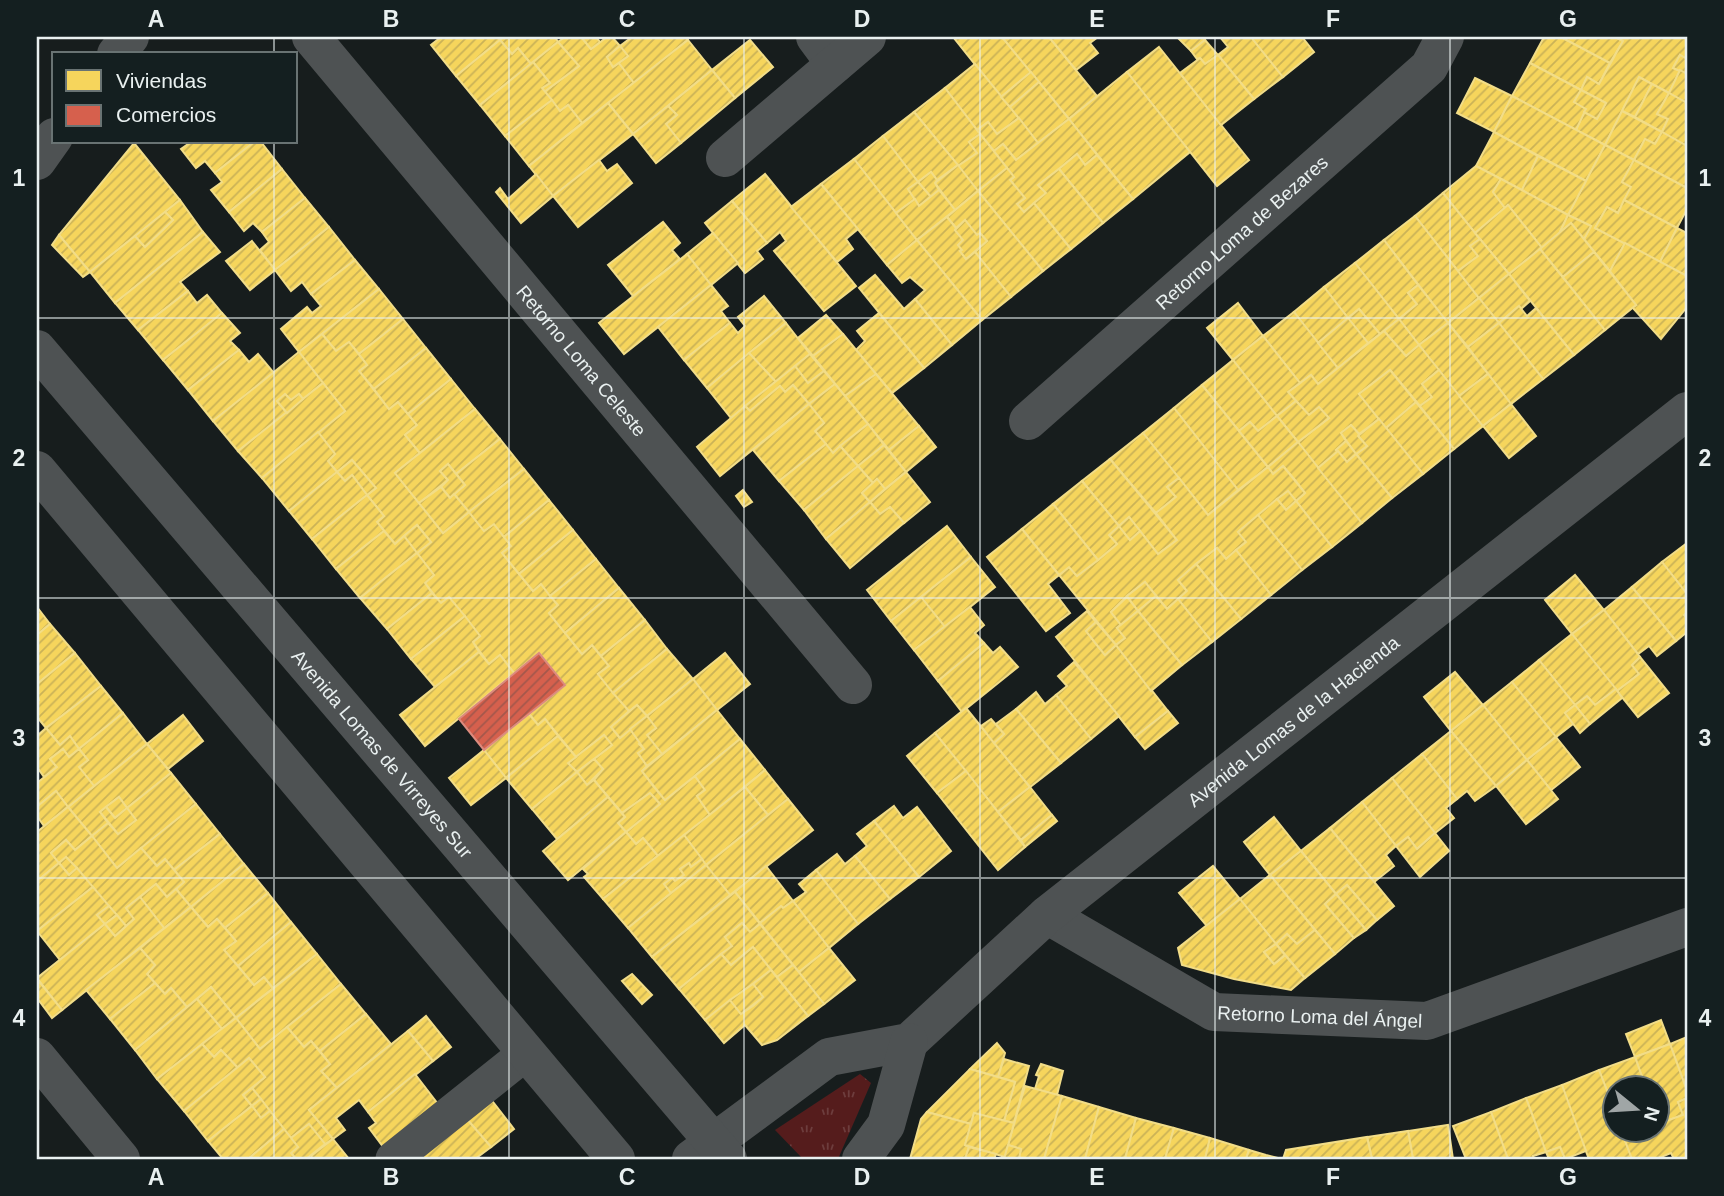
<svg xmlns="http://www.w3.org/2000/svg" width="1724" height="1196" viewBox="0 0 1724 1196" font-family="Arial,sans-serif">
	<defs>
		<pattern id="grass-tufts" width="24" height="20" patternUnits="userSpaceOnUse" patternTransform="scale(1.75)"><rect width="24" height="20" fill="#551c1c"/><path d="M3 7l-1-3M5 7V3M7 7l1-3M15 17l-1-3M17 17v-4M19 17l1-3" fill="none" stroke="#6d3d3d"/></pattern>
		<pattern id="homes-hatch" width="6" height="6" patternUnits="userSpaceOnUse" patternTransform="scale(1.75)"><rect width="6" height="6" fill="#f6d55c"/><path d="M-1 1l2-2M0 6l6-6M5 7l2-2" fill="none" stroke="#cab257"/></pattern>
		<pattern id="shops-hatch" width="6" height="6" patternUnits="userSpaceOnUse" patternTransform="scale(1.75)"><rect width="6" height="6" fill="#d6604d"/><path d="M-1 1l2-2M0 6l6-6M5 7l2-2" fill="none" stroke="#a4584b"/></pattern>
	</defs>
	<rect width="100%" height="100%" fill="#171d1d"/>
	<path fill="url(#grass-tufts)" d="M860 1074 871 1083 838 1159H803L775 1130Z"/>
	<g fill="url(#homes-hatch)" stroke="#f2dd88" stroke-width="2">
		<path d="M441 37H498L500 40 456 76 431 45Z"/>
		<path d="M504 37H555L558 42 531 64 518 48 512 54 500 40Z"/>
		<path d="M565 37H583L582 38 591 49 607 37H612L620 46 607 57 613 67 619 63 634 83 582 123 568 105 560 111 544 92 579 66 558 42Z"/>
		<path d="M583 37H596L600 42 591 49 582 38Z"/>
		<path d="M632 37H686L688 40 634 83 619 63 628 56 620 46Z"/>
		<path d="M956 37H1002L1031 72 1001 97 954 38Z"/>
		<path d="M1002 37H1049L1097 96 1069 119Z"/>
		<path d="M1049 37H1098L1090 43 1098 53 1076 70Z"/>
		<path d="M1177 37H1202L1205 40 1191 51Z"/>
		<path d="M1220 37H1251L1283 77 1254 99 1218 55 1228 47Z"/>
		<path d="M1251 37H1302L1314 52 1283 77Z"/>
		<path d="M1544 37H1561L1610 63 1599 84 1587 77 1581 90 1530 63Z"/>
		<path d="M1561 37H1615L1623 41 1610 63Z"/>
		<path d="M1615 37H1687V59L1680 55 1673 68 1680 71 1669 93 1639 77 1605 145 1576 130 1584 112 1597 119 1606 103 1581 90 1587 77 1599 84 1623 41Z"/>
		<path d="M500 40 512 54 518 48 531 64 480 105 456 76Z"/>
		<path d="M688 40 712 70 633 134 608 103Z"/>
		<path d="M750 40 773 67 735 98 712 70Z"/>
		<path d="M1205 40 1218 55 1205 64 1200 58 1197 59 1191 51Z"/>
		<path d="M558 42 579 66 544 92 542 88 550 83 533 62Z"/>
		<path d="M620 46 628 56 613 67 607 57Z"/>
		<path d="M1159 47 1249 160 1217 186 1127 72Z"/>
		<path d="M1218 55 1254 99 1221 125 1180 73 1200 58 1205 64Z"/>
		<path d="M1680 55 1687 59V74L1673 68Z"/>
		<path d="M533 62 550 83 542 88 552 100 505 136 480 105Z"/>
		<path d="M1530 63 1581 90 1574 102 1586 109 1576 130 1512 96Z"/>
		<path d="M975 64 1019 118 997 134 988 122 977 130 945 88Z"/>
		<path d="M712 70 735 98 681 143 666 124 677 115 668 106Z"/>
		<path d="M1680 70 1687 74V103L1669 93Z"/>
		<path d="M1031 72 1039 82 1010 107 1001 97Z"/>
		<path d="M1127 72 1190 152 1133 199 1069 119Z"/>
		<path d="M1639 77 1652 84 1635 117 1622 111Z"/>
		<path d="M1475 78 1512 96 1494 132 1457 113Z"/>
		<path d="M1039 82 1069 119 1038 143 1010 107Z"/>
		<path d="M1652 84 1669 93 1657 114 1668 119 1662 132 1635 117Z"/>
		<path d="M945 88 980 134 969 142 977 153 958 166 914 112Z"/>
		<path d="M1581 90 1606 103 1597 119 1584 112 1586 109 1574 102Z"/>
		<path d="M1669 93 1687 103V146L1662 132 1668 119 1657 114Z"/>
		<path d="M1512 96 1605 145 1586 181 1494 132Z"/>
		<path d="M552 100 560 111 568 105 582 123 529 166 505 136Z"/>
		<path d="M608 103 633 134 553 196 529 166Z"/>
		<path d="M668 106 677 115 666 124 681 143 656 163 633 134Z"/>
		<path d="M1622 111 1662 132 1655 144 1645 139 1634 160 1605 145Z"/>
		<path d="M914 112 958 165 937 180 931 172 918 182 883 136Z"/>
		<path d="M1019 118 1038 143 1016 160 1003 144 994 151 977 130 988 122 997 134Z"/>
		<path d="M1069 119 1097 155 1085 165 1077 154 1059 169 1038 185 1046 193 1024 212 1017 204 1025 198 1010 180 1014 177 994 151 1003 144 1016 160Z"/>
		<path d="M1494 132 1538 156 1522 190 1476 166Z"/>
		<path d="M1662 132 1687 146V188L1634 160 1645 139 1655 144Z"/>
		<path d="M980 134 1007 168 978 191 958 166 977 153 969 142Z"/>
		<path d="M883 136 918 182 908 189 915 199 896 213 854 159Z"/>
		<path d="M191 142H254L215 173 205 161 196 168 181 149Z"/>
		<path d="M254 142H261L282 169 229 212 211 190 222 182 215 173Z"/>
		<path d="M134 143 180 200 90 272 59 235Z"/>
		<path d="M1605 145 1634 160 1622 182 1631 187 1618 213 1607 207 1595 228 1625 243 1610 271 1584 239 1591 226 1568 215Z"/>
		<path d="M1077 154 1085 165 1097 155 1133 199 1103 223 1059 169Z"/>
		<path d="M1538 156 1586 181 1568 215 1522 190Z"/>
		<path d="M854 159 917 240 887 265 821 184Z"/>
		<path d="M599 160 607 171 617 164 632 183 578 227 553 196Z"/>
		<path d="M1634 160 1687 188V209L1677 228 1624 200 1631 187 1622 182Z"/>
		<path d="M958 165 978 191 955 210 935 183Z"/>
		<path d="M1476 166 1501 179 1493 192 1505 208 1475 233 1443 193Z"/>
		<path d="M1007 168 1014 177 1010 180 1025 198 1017 204 1024 212 1034 203 1071 249 1043 271 978 191Z"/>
		<path d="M282 169 305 198 262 232 253 223 244 231 229 212Z"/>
		<path d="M1059 169 1103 223 1071 249 1034 203 1046 193 1038 185Z"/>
		<path d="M931 172 937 180 935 183 939 190 931 197 918 182Z"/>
		<path d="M536 174 553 196 521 223 496 192 500 188 508 199Z"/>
		<path d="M765 174 856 286 824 311 774 251 786 241 780 232 767 243 732 201Z"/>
		<path d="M1501 179 1568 215 1559 234 1542 248 1508 205 1505 208 1493 192Z"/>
		<path d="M918 182 931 197 919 206 908 189Z"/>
		<path d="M821 184 858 229 846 239 853 249 837 262 791 207Z"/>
		<path d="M939 190 955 210 917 240 896 213 915 199 919 206Z"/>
		<path d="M978 191 1043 271 1011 297 975 252 987 241 980 233 977 235 965 220 956 228 947 217Z"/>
		<path d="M1443 193 1480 239 1470 246 1478 256 1458 271 1415 216Z"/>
		<path d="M305 198 329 227 275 270 260 250 269 242 262 232Z"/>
		<path d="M180 200 203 232 115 303 90 272 135 236 145 247 173 220 165 212Z"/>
		<path d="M1624 200 1677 228 1660 262 1595 228 1607 207 1618 213Z"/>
		<path d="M732 201 767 243 757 251 763 259 745 273 705 223Z"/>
		<path d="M1508 205 1542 248 1509 274 1475 233Z"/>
		<path d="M165 212 173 220 145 247 135 236Z"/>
		<path d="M1568 215 1591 226 1584 239 1571 223 1559 234Z"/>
		<path d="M1415 216 1479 298 1448 323 1384 240Z"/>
		<path d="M947 217 956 228 955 230 963 240 958 245 962 250 960 251 966 259 975 252 1011 297 982 320 917 240Z"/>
		<path d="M965 220 977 235 980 233 987 241 966 259 960 251 962 250 958 245 963 240 955 230Z"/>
		<path d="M663 222 680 243 672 250 680 259 633 296 608 265Z"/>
		<path d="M1571 223 1594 252 1563 277 1540 249Z"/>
		<path d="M329 227 355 260 311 294 302 282 291 291 275 270Z"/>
		<path d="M1677 228 1687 233V276L1660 262Z"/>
		<path d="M203 232 220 252 180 282 188 291 138 330 115 303Z"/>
		<path d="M713 233 738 263 711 285 687 254Z"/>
		<path d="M59 235 90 272 83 277 52 245Z"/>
		<path d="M1480 239 1509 274 1479 298 1458 271 1478 256 1470 246Z"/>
		<path d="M917 240 982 320 952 345 915 299 925 290 910 277 902 283 887 265Z"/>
		<path d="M1384 240 1418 285 1408 293 1417 304 1399 319 1355 263Z"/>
		<path d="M252 241 275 270 250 290 226 261Z"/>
		<path d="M1625 243 1687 276V307L1661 339 1632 307 1636 305 1610 271Z"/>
		<path d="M1540 249 1605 330 1574 355 1509 274Z"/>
		<path d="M1594 252 1636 305 1605 330 1563 277Z"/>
		<path d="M687 254 711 285 624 354 599 323Z"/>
		<path d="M355 260 379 289 299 352 281 329 307 307 312 313 321 306 311 294Z"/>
		<path d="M1355 263 1399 319 1380 334 1359 309 1348 318 1324 287Z"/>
		<path d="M1509 274 1530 301 1521 309 1519 306 1499 323 1479 298Z"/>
		<path d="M875 275 904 309 915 299 952 345 924 368 859 288Z"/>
		<path d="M711 285 728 306 721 311 730 323 684 360 658 327Z"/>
		<path d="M1418 285 1448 323 1419 345 1399 319 1417 304 1408 293Z"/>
		<path d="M1324 287 1348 318 1318 343 1294 312Z"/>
		<path d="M379 289 403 319 359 354 349 342 336 351 322 334Z"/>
		<path d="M188 291 197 303 207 295 222 313 163 360 138 330Z"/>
		<path d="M764 296 786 323 707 388 684 360 730 323 738 333 745 326 738 317Z"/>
		<path d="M1479 298 1499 323 1468 347 1448 323Z"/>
		<path d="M1238 303 1263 336 1233 360 1207 328Z"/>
		<path d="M1519 306 1527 316 1536 308 1574 355 1543 379 1499 323Z"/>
		<path d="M1359 309 1380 334 1368 343 1348 318Z"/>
		<path d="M1294 312 1338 368 1318 384 1311 375 1300 383 1263 336Z"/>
		<path d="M222 313 240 333 230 341 239 350 188 390 163 360Z"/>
		<path d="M879 313 924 368 892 393 856 350 865 341 857 331Z"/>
		<path d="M826 315 843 334 813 356 798 338Z"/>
		<path d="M1348 318 1368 343 1338 368 1318 343Z"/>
		<path d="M403 319 426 348 374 389 359 371 367 365 359 354Z"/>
		<path d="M1399 319 1419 345 1406 356 1384 331Z"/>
		<path d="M786 323 810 354 776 382 749 353Z"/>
		<path d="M1448 323 1488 374 1459 396 1419 345Z"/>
		<path d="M1499 323 1543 379 1511 404 1468 347Z"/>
		<path d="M1384 331 1406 356 1419 345 1439 370 1422 384 1432 397 1420 406 1390 370 1359 394 1379 419 1359 434 1351 425 1341 433 1346 441 1336 450 1338 452 1318 468 1298 442 1329 418 1319 407 1309 415 1288 392 1311 375 1318 384Z"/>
		<path d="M322 334 336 351 349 342 367 365 359 371 389 409 398 402 417 425 405 435 420 453 395 473 443 533 469 512 484 531 494 524 511 546 502 553 510 563 533 591 541 584 558 605 549 613 565 633 582 654 592 645 609 666 598 674 629 711 611 727 620 738 630 729 641 743 639 744 644 749 638 753 647 766 642 771 653 786 665 800 695 776 705 790 697 796 710 815 658 856 643 838 636 844 626 832 660 804 650 793 622 813 594 780 603 769 594 759 612 745 604 735 576 757 545 719 538 725 529 714 565 685 539 653 514 673 500 655 489 664 473 642 480 636 449 597 441 603 425 583 434 575 417 553 431 542 417 525 395 544 377 522 384 516 367 495 376 488 352 460 337 472 328 461 335 454 318 432 345 411 299 352Z"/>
		<path d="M843 334 876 374 845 396 813 356Z"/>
		<path d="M1263 336 1300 383 1288 392 1296 401 1277 416 1233 360Z"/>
		<path d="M426 348 451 379 408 414 398 402 389 409 374 389Z"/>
		<path d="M239 350 249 362 258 354 274 373 213 421 188 390Z"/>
		<path d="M299 352 323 383 303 399 299 394 291 400 285 394 277 401 287 413 238 451 213 421Z"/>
		<path d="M749 353 776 382 731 418 707 388Z"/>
		<path d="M810 354 824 371 808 383 795 366Z"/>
		<path d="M1233 360 1277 416 1258 431 1250 422 1239 431 1202 385Z"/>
		<path d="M795 366 808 383 824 371 835 384 809 404 793 385 785 392 780 386 750 411 745 406Z"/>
		<path d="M1390 370 1416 402 1386 428 1359 394Z"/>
		<path d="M1439 370 1483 426 1454 449 1420 406 1432 397 1422 384Z"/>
		<path d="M876 374 919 426 889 450 845 396Z"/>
		<path d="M1488 374 1511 404 1483 426 1459 396Z"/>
		<path d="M451 379 475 409 420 453 405 435 417 425 408 414Z"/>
		<path d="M323 383 345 411 262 478 238 451Z"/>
		<path d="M835 384 868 424 833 453 815 431 824 423 809 404Z"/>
		<path d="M793 385 809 404 720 476 697 447 745 406 750 411 780 386 785 392Z"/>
		<path d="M1202 385 1268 467 1238 490 1174 408Z"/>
		<path d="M285 394 291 400 299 394 303 399 287 413 277 401Z"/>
		<path d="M1296 401 1309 415 1319 407 1329 418 1298 442 1277 416Z"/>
		<path d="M1416 402 1454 449 1423 474 1386 428Z"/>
		<path d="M809 404 824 423 815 431 826 444 779 481 753 450Z"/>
		<path d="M1511 404 1536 436 1509 458 1483 426Z"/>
		<path d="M1174 408 1238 490 1208 515 1143 433Z"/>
		<path d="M475 409 500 439 456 474 448 464 440 471 448 480 419 503 395 473Z"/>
		<path d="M1277 416 1298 442 1268 467 1239 431 1250 422 1258 431Z"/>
		<path d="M1379 419 1423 474 1392 498 1356 454 1367 446 1358 436Z"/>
		<path d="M868 424 884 445 858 466 840 446Z"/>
		<path d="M1351 425 1359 434 1358 436 1367 446 1356 454 1341 433Z"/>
		<path d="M919 426 936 447 906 472 889 450Z"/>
		<path d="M318 432 335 454 328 461 337 472 289 511 262 478Z"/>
		<path d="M1143 433 1179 478 1167 487 1176 497 1156 513 1110 459Z"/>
		<path d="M500 439 524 469 469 512 454 494 465 485 456 474Z"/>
		<path d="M1346 441 1356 454 1347 462 1336 450Z"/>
		<path d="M1298 442 1362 523 1332 547 1296 501 1305 493 1295 480 1283 466 1273 474 1268 467Z"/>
		<path d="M826 444 833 453 840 446 858 466 804 510 779 481Z"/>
		<path d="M884 445 906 472 885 489 877 479 873 483 858 466Z"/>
		<path d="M1338 451 1347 462 1356 454 1392 498 1362 523 1318 468Z"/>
		<path d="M1110 459 1177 540 1158 554 1129 517 1119 526 1082 481Z"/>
		<path d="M352 460 376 488 367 495 352 475 345 481 337 472Z"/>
		<path d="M448 464 465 485 450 498 441 487 448 480 440 471Z"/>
		<path d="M858 466 873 483 862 493 870 502 826 539 804 510Z"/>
		<path d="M1283 466 1305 493 1296 501 1288 491 1238 532 1246 542 1226 559 1217 548 1196 564 1178 580 1187 591 1167 609 1145 582 1127 596 1111 612 1121 625 1117 628 1125 638 1116 645 1059 575 1069 567 1077 576 1098 560 1117 544 1109 535 1119 526 1130 540 1140 531 1158 554 1177 540 1156 513 1176 497 1167 487 1179 478 1208 515 1268 467 1273 474Z"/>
		<path d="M524 469 549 500 504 537 494 524 484 531 469 512Z"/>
		<path d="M337 472 345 481 352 475 367 495 312 539 289 511Z"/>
		<path d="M906 472 930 502 904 523 890 507 880 514 870 502Z"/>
		<path d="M877 479 885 489 870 502 862 493Z"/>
		<path d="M1082 481 1119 526 1109 535 1117 544 1098 560 1053 504Z"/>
		<path d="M441 487 450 498 454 494 469 512 443 533 419 503Z"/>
		<path d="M743 490 752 502 744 507 736 496Z"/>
		<path d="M1288 491 1296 501 1286 510 1277 499Z"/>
		<path d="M367 495 384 516 377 522 384 531 336 569 312 539Z"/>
		<path d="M1277 499 1286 510 1296 501 1332 547 1302 570 1258 515Z"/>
		<path d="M549 500 573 530 519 574 502 553 511 546 504 537Z"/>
		<path d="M870 502 880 514 890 507 904 523 850 568 826 539Z"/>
		<path d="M1053 504 1098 560 1077 576 1069 567 1059 575 1022 529Z"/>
		<path d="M1258 515 1302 570 1271 595 1236 550 1246 542 1238 532Z"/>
		<path d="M1129 517 1140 531 1130 540 1119 526Z"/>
		<path d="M417 525 431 542 417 553 404 536Z"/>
		<path d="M947 526 971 557 891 621 867 590Z"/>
		<path d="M1022 529 1059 575 1048 584 1070 613 1046 631 987 557Z"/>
		<path d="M573 530 596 559 550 596 541 584 533 591 519 574Z"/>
		<path d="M384 531 395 544 404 536 417 553 360 598 336 569Z"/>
		<path d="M1687 543V594L1662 562Z"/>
		<path d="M1217 548 1226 559 1236 550 1271 595 1241 619 1196 564Z"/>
		<path d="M417 553 434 575 425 583 432 593 387 629 360 598Z"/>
		<path d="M971 557 995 587 945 627 921 597Z"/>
		<path d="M596 559 619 588 565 633 549 613 558 605 550 596Z"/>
		<path d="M1662 562 1687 594V612L1684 615 1687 618V632L1676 641 1632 587Z"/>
		<path d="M1196 564 1241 619 1212 642 1178 599 1187 591 1178 580Z"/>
		<path d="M1575 575 1604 610 1572 634 1545 600Z"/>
		<path d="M1145 582 1156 596 1138 611 1127 596Z"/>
		<path d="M1632 587 1676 641 1657 656 1649 646 1638 654 1604 610Z"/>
		<path d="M619 588 645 620 601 656 592 645 582 654 565 633Z"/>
		<path d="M432 593 441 603 449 597 465 616 411 659 387 629Z"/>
		<path d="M1156 596 1167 609 1178 599 1212 642 1182 665 1138 611Z"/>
		<path d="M921 597 945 627 914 650 891 621Z"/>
		<path d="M1127 597 1138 611 1121 625 1111 612Z"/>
		<path d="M37 607 50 624 37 635Z"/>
		<path d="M970 607 984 625 975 633 984 643 938 681 914 650Z"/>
		<path d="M1604 610 1640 657 1632 665 1639 674 1617 691 1572 634Z"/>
		<path d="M1087 611 1096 622 1086 631 1095 643 1105 655 1116 645 1168 711 1135 737 1056 637Z"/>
		<path d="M1138 611 1182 665 1151 691 1116 645 1125 638 1117 628Z"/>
		<path d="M465 616 480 636 473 642 479 652 435 687 411 659Z"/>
		<path d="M645 620 667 649 613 693 598 674 609 666 601 656Z"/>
		<path d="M1096 622 1116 645 1105 655 1086 631Z"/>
		<path d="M50 624 75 653 37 684V635Z"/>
		<path d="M1572 634 1616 689 1595 705 1587 696 1575 705 1539 660Z"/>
		<path d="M984 643 993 653 1000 647 1018 667 962 712 938 681Z"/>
		<path d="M667 649 693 679 647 716 637 705 629 711 613 693Z"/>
		<path d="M479 652 489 664 500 655 514 673 425 746 400 715Z"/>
		<path d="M75 653 101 686 46 728 37 717V702L39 700 37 696V684Z"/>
		<path d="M725 653 750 684 717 710 693 679Z"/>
		<path d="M1640 657 1669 693 1638 717 1617 691 1639 674 1632 665Z"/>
		<path d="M1539 660 1575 705 1565 713 1573 723V724L1556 737 1512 682Z"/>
		<path d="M1074 662 1119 716 1091 739 1056 695 1067 686 1058 676Z"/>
		<path d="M1455 672 1483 705 1451 731 1424 697Z"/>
		<path d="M693 679 717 710 662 754 647 735 656 728 647 716Z"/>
		<path d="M1512 682 1556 737 1527 760 1483 705Z"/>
		<path d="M101 686 123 713 79 749 70 736 60 745 46 728Z"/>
		<path d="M1616 689 1622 698 1590 724 1575 705 1587 696 1595 705Z"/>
		<path d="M1036 692 1045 704 1056 695 1091 739 1061 763 1016 709Z"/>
		<path d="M637 705 647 716 620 738 611 727Z"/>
		<path d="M1483 705 1527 760 1496 786 1451 731Z"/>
		<path d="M1575 705 1590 724 1580 733 1565 713Z"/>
		<path d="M966 708 1030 787 998 812 935 733Z"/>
		<path d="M1016 709 1061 763 1030 787 994 743 1004 734 996 724Z"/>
		<path d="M717 710 740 739 665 800 642 771Z"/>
		<path d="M1168 711 1178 723 1145 749 1135 737Z"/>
		<path d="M123 713 147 744 94 786 79 767 88 760 79 749Z"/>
		<path d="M529 714 538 725 545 719 558 736 506 778 484 750Z"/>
		<path d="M183 715 203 741 168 769 147 744Z"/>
		<path d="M647 716 656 728 647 735 662 754 647 766 638 753 644 749 630 729Z"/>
		<path d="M991 719 1004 734 994 743 981 726Z"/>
		<path d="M46 728 60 745 70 736 79 749 69 757 63 749 50 759 57 767 44 777 37 767V736Z"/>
		<path d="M1451 731 1496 786 1475 801 1467 791 1457 799 1422 754Z"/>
		<path d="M935 733 966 771 937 793 907 756Z"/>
		<path d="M604 735 612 745 577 772 568 763Z"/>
		<path d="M558 736 576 757 568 763 577 772 532 809 506 778Z"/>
		<path d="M1556 737 1580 767 1551 790 1527 760Z"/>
		<path d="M740 739 765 770 710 815 697 796 705 790 695 776Z"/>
		<path d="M147 744 171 773 127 808 119 797 106 807 100 812 108 823 92 836 68 807Z"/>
		<path d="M63 749 69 757 79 749 88 760 79 767 94 786 68 807 56 791 38 806 37 783 57 767 50 759Z"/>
		<path d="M484 750 506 778 471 805 449 778Z"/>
		<path d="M1422 754 1457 799 1446 808 1454 818 1435 833 1392 778Z"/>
		<path d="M594 759 603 769 587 785 577 772Z"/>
		<path d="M1527 760 1558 799 1526 824 1496 786Z"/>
		<path d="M765 770 788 799 768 815 745 787Z"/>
		<path d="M966 771 1025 847 998 870 937 793Z"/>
		<path d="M577 772 587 785 594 780 608 797 557 839 532 809Z"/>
		<path d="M171 773 196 804 117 868 92 836 108 823 118 834 136 820 127 808Z"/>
		<path d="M1392 778 1435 833 1417 849 1408 837 1396 846 1362 802Z"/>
		<path d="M745 787 768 815 706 865 684 835Z"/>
		<path d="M1030 787 1052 815 1021 840 998 812Z"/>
		<path d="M56 791 68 807 44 826 37 816V805L38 806Z"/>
		<path d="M650 793 660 804 626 832 618 823 625 817 622 813Z"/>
		<path d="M119 797 127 808 115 818 106 807Z"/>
		<path d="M608 797 625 817 618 823 626 832 568 880 543 851Z"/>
		<path d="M788 799 813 830 730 895 706 865Z"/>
		<path d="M1362 802 1396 846 1386 855 1394 866 1374 882 1330 828Z"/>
		<path d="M196 804 220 834 174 870 165 859 157 866 141 848Z"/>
		<path d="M894 806 903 818 917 807 951 851 919 877 874 821Z"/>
		<path d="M68 807 92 836 75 850 66 840 51 853 59 863 37 881V832Z"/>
		<path d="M106 807 115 818 127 808 136 820 118 834 100 812Z"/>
		<path d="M1052 815 1057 821 1025 847 1021 840Z"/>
		<path d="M1274 817 1301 851 1270 875 1244 842Z"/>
		<path d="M874 821 919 877 890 899 855 856 867 846 857 834Z"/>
		<path d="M1330 828 1394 906 1377 920 1347 885 1336 894 1301 851Z"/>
		<path d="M626 832 636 844 643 838 658 856 603 899 584 877 588 874 583 869Z"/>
		<path d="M1435 833 1449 851 1420 877 1396 846 1408 837 1417 849Z"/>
		<path d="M220 834 244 864 191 907 176 889 184 882 174 870Z"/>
		<path d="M684 835 702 859 691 867 689 863 680 869 684 875 675 881 672 878 664 884 671 893 628 928 603 899Z"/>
		<path d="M92 836 117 868 141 848 157 866 165 859 184 882 167 897 156 884 126 908 134 919 126 926 66 857 59 863 51 853 66 840 75 850Z"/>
		<path d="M1301 851 1336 894 1325 904 1354 938 1335 954 1270 875Z"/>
		<path d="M837 854 845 864 855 856 890 899 858 924 816 870Z"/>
		<path d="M66 857 77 868 69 875 59 863Z"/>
		<path d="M702 859 706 865 671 893 664 884 672 878 675 881 684 875 680 869 689 863 691 867Z"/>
		<path d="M59 863 69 875 77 868 93 887 37 931V881Z"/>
		<path d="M244 864 268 893 225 928 217 919 208 927 191 907Z"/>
		<path d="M706 865 730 895 652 957 628 928Z"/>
		<path d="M766 866 793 901 783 908 781 906 760 923 735 892Z"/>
		<path d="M1213 866 1240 899 1207 926 1179 893Z"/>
		<path d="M816 870 858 924 829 948 793 901 806 892 799 884Z"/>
		<path d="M1270 875 1315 930 1297 944 1287 934 1276 944 1240 899Z"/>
		<path d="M156 884 167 897 176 889 191 907 164 928 140 897Z"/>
		<path d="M1347 885 1377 920 1366 930 1336 894Z"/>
		<path d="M93 887 109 906 97 915 105 924 60 960 37 931Z"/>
		<path d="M735 892 760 924 750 932 742 923 725 937 732 946 679 989 652 957Z"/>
		<path d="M268 893 291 922 238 966 224 950 236 941 225 928Z"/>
		<path d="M1336 894 1366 930 1354 938 1325 904Z"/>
		<path d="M140 897 164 928 62 1010 37 978 105 924 115 936 134 919 126 908Z"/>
		<path d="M1240 899 1276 944 1264 952 1274 964 1285 955 1305 978 1291 990 1234 979 1182 965 1178 948Z"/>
		<path d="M793 901 829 948 799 972 760 923 781 906 783 908Z"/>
		<path d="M109 906 117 915 105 924 97 915Z"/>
		<path d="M191 907 208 927 217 919 236 941 224 950 254 985 264 977 273 988 236 1018 211 987 187 1007 171 988 165 994 147 974 155 965 140 948Z"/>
		<path d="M117 915 126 926 115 936 105 924Z"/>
		<path d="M291 922 317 954 273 988 264 977 254 985 238 966Z"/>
		<path d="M742 923 750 932 760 924 793 965 777 977 753 947 731 965 721 954 732 946 725 937Z"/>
		<path d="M1315 930 1335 954 1305 978 1276 944 1287 934 1297 944Z"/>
		<path d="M1276 944 1285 955 1274 964 1264 952Z"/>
		<path d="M753 947 771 970 705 1020 679 989 721 954 731 965Z"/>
		<path d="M140 948 155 965 147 974 155 983 110 1019 86 990Z"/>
		<path d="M829 948 855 980 824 1004 799 972Z"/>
		<path d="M317 954 341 984 260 1049 236 1018Z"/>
		<path d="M793 965 824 1004 808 1016 777 977Z"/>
		<path d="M771 970 808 1016 777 1040 762 1045 745 1025 724 1043 705 1020 730 1000 741 1014 753 1006 763 997 753 984Z"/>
		<path d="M632 974 652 995 642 1004 622 981Z"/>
		<path d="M37 979 62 1010 52 1018 37 998Z"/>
		<path d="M155 983 165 994 171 988 187 1007 135 1050 110 1019Z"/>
		<path d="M341 984 366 1014 320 1051 311 1041 304 1047 287 1027Z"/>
		<path d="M753 984 763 997 741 1014 730 1000Z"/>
		<path d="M211 987 236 1018 222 1029 197 999Z"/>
		<path d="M197 999 222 1029 157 1079 135 1050Z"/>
		<path d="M366 1014 391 1044 337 1088 321 1071 330 1064 320 1051Z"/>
		<path d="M426 1016 451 1047 433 1061 408 1031Z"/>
		<path d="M236 1018 260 1049 287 1027 304 1047 311 1041 330 1064 321 1071 337 1088 309 1110 333 1139 325 1144 309 1124 291 1138 252 1088 265 1077 249 1058 238 1068 221 1050 214 1057 202 1044Z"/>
		<path d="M1661 1020 1670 1044 1635 1057 1626 1034Z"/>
		<path d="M408 1031 433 1061 368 1112 359 1100 336 1118 345 1130 333 1139 309 1110Z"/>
		<path d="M1687 1037V1091L1670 1044Z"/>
		<path d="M997 1043 1005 1053 998 1077 970 1069Z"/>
		<path d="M202 1044 214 1057 221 1050 238 1068 184 1111 157 1079Z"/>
		<path d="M1670 1044 1687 1091V1098L1678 1102 1683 1115 1660 1123 1658 1116V1088H1646L1635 1057Z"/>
		<path d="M1635 1057 1646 1088H1616V1114L1599 1070Z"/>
		<path d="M249 1058 265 1077 243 1095 252 1106 208 1141 184 1111Z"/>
		<path d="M1004 1059 1029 1066 1014 1123 1004 1121 1015 1082 998 1077Z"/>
		<path d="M1041 1064 1063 1071 1057 1095 1035 1089 1039 1076 1036 1075Z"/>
		<path d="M970 1069 1015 1082 1004 1121 974 1113 971 1124 927 1112Z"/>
		<path d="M1599 1070 1616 1114V1130H1621L1632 1159H1589L1577 1129 1562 1085Z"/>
		<path d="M415 1074 438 1104 384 1148 369 1128 376 1123 368 1112Z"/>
		<path d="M1562 1085 1586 1151 1565 1159 1560 1147 1546 1152 1526 1098Z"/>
		<path d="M1025 1086 1062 1096 1044 1159H1019L1021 1149 1008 1145Z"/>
		<path d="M252 1088 261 1099 252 1106 243 1095Z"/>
		<path d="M1062 1096 1099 1107 1085 1159H1044Z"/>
		<path d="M490 1098 514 1129 491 1147 466 1118Z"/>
		<path d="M1526 1098 1546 1152 1533 1156 1534 1159H1508L1491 1112Z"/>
		<path d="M1687 1098V1159H1674L1671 1153 1656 1159H1632L1621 1130H1637V1131L1642 1130H1658V1124L1683 1115 1678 1102Z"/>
		<path d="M261 1099 270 1111 261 1118 252 1106Z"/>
		<path d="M252 1106 261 1118 270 1111 284 1129 248 1159H223L208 1141Z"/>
		<path d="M1099 1107 1136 1118 1125 1159H1085Z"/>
		<path d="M927 1112 971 1124 965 1145 969 1147 965 1159H910L921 1119Z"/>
		<path d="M1491 1112 1508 1159H1466L1453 1126Z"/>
		<path d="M974 1113 1014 1123 1005 1157 965 1145Z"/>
		<path d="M466 1118 491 1147 475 1159H414Z"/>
		<path d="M1136 1118 1174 1128 1165 1159H1125Z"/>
		<path d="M309 1124 325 1144 306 1159H296L291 1153 298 1147 291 1138Z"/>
		<path d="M1448 1125 1453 1159H1413L1408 1131Z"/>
		<path d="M1174 1128 1210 1138 1205 1159H1165Z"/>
		<path d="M284 1129 298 1147 291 1153 296 1159H248Z"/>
		<path d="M1408 1131 1413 1159H1372L1367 1137Z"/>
		<path d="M1367 1137 1372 1159H1283L1286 1150Z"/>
		<path d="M1210 1138 1249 1150 1246 1159H1205Z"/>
		<path d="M333 1139 349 1159H313L311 1156Z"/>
		<path d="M1008 1145 1021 1149 1019 1159H1004Z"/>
		<path d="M969 1147 996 1154 994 1159H965Z"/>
		<path d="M1560 1147 1565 1159H1549L1546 1152Z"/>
		<path d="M1249 1150 1266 1155 1282 1159H1246Z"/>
	</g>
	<path fill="url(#shops-hatch)" stroke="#dc8b7e" stroke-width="2" d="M539 653 565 685 484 750 459 719Z"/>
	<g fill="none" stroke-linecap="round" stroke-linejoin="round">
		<path stroke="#4e5253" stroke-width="35" d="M393 1159 526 1053"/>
		<g stroke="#4e5253" stroke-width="38">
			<path id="s1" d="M311 37 853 685"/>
			<path d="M815 37 835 64"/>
			<path d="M116 54 130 37"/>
			<path d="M725 158 867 37"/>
			<path d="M37 161 54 137"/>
			<path id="s2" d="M1028 421 1429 67 1445 37"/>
			<path id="s3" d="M1047 915 1214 1012 1427 1021 1687 927"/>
			<path d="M37 1057 121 1159"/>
			<path id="s4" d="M691 1159 829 1057 909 1042 1047 915 1687 411"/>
			<path d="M861 1159 886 1125 909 1042"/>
		</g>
		<g stroke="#4e5253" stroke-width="38">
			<path id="s5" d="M37 349 728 1159"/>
			<path d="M37 470 616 1159"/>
		</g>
	</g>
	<path fill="none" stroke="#e9f0f0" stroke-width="2" stroke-opacity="0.55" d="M274 37V54M509 37V1159M744 37V1159M980 37V1159M1215 37V1159M1450 37V1159M274 142V1159M37 318H1687M37 598H1687M37 878H1687"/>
	<g text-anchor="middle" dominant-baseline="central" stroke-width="7" stroke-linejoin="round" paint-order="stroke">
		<g font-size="19" fill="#e9f0f0" stroke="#141f20">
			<text stroke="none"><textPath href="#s2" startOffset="285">Retorno Loma de Bezares</textPath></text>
			<text stroke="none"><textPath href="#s1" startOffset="422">Retorno Loma Celeste</textPath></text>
			<text stroke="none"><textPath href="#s4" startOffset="754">Avenida Lomas de la Hacienda</textPath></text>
			<text stroke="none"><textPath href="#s5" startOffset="532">Avenida Lomas de Virreyes Sur</textPath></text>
			<text stroke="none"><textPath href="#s3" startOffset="299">Retorno Loma del Ángel</textPath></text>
		</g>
	</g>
	<rect width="1724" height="1196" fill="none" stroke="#141f20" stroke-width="77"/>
	<rect x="52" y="52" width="245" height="91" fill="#141f20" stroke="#697373" stroke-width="2"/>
	<rect x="66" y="70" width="35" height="21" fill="#f6d55c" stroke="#697373" stroke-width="2"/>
	<text x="116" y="88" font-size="21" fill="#e9f0f0">Viviendas</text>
	<rect x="66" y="105" width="35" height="21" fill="#d6604d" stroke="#697373" stroke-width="2"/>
	<text x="116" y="122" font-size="21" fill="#e9f0f0">Comercios</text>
	<g transform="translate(1636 1109) rotate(108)"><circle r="33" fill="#141f20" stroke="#697373" stroke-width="2"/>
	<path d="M0-5L12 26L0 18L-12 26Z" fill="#a0a6a6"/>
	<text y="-10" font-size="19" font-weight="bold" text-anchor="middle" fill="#e9f0f0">N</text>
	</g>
	<rect x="38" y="38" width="1648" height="1120" fill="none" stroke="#e9f0f0" stroke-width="2.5"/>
	<g font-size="23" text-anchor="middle" font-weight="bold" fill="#e9f0f0">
		<text x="156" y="27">A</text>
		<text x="391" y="27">B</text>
		<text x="627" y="27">C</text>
		<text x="862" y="27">D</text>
		<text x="1097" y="27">E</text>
		<text x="1333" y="27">F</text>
		<text x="1568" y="27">G</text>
		<text x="19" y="186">1</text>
		<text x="1705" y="186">1</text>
		<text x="19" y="466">2</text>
		<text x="1705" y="466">2</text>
		<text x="19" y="746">3</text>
		<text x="1705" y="746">3</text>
		<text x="19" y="1026">4</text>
		<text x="1705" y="1026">4</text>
		<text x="156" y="1185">A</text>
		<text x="391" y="1185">B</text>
		<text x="627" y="1185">C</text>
		<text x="862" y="1185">D</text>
		<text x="1097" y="1185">E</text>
		<text x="1333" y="1185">F</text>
		<text x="1568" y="1185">G</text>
	</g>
</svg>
